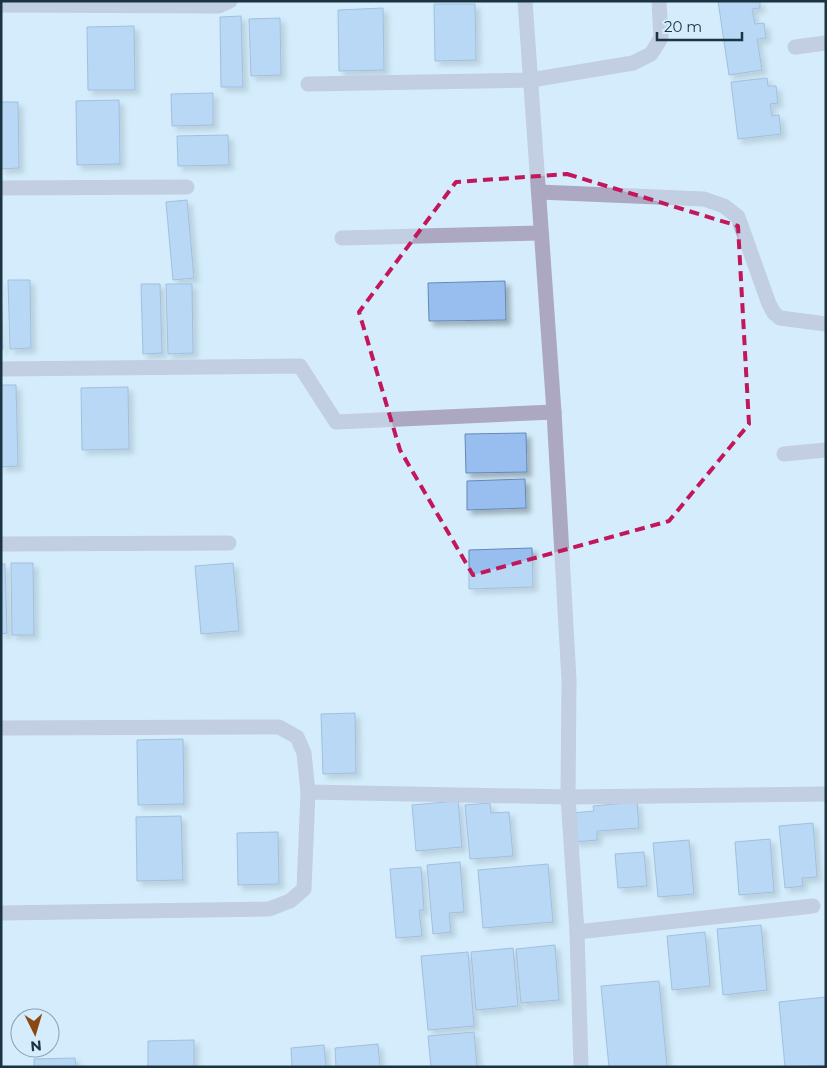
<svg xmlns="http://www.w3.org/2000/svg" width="827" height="1068" viewBox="0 0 827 1068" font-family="Montserrat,sans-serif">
	<defs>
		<filter id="shadow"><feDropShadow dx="4.5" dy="4.5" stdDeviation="2.5" flood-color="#0004"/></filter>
	</defs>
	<rect width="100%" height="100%" fill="#d4ecfb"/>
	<g fill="#98bef0" stroke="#6489b8" filter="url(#shadow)">
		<path d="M718 1H760V8L752 9 755 24 764 23 766 38 757 39 762 70 729 75Z"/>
		<path d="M434 4H475L476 60 435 61Z"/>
		<path d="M383 8 384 70 339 71 338 10Z"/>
		<path d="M241 16 243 87H221L220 17Z"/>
		<path d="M280 18 281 75 251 76 249 19Z"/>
		<path d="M134 26 135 90H88L87 27Z"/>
		<path d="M767 78 768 86H776L778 103 770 104 772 116 779 115 781 134 738 139 731 82Z"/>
		<path d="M213 93V125L172 126 171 94Z"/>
		<path d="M119 100 120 164 77 165 76 101Z"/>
		<path d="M1 102H18L19 168 1 169Z"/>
		<path d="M228 135 229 165 178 166 177 136Z"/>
		<path d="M187 200 194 278 173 280 166 202Z"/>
		<path d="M1 280 3 349H1Z"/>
		<path d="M8 280H30L31 348 10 349Z"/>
		<path d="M505 281 506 320 429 321 428 283Z"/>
		<path d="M141 284H160L162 353 143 354Z"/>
		<path d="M166 284H192L193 353 168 354Z"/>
		<path d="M1 385H16L18 466 1 467Z"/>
		<path d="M128 387 129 449 82 450 81 388Z"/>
		<path d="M526 433 527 472 466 473 465 434Z"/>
		<path d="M525 479 526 508 467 510V481Z"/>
		<path d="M532 548 533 587 469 589V550Z"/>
		<path d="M11 563H33L34 635H12Z"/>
		<path d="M233 563 239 631 201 634 195 566Z"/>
		<path d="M1 564H5L7 633 1 634Z"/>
		<path d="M355 713 356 773 323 774 321 714Z"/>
		<path d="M183 739 184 804 138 805 137 740Z"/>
		<path d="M458 801 462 847 416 851 412 805Z"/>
		<path d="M637 802 639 828 597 831V840L574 842 572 813 594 811 593 806Z"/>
		<path d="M490 803 491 813 509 812 513 856 470 859 465 805Z"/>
		<path d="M181 816 183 880 137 881 136 817Z"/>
		<path d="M813 823 817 877 802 878 803 886 785 888 779 826Z"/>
		<path d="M278 832 279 884 238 885 237 833Z"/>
		<path d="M770 839 774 892 739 895 735 842Z"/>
		<path d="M689 840 694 894 658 897 653 843Z"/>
		<path d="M644 852 647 886 618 888 615 854Z"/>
		<path d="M460 862 464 912 449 913 451 932 433 934 427 865Z"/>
		<path d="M548 864 553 922 483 928 478 870Z"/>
		<path d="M421 867 424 910H419L422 936 396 938 390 869Z"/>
		<path d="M761 925 767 990 723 995 717 929Z"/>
		<path d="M705 932 710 986 672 990 667 936Z"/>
		<path d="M555 945 559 1000 521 1003 516 949Z"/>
		<path d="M513 948 518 1006 476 1010 471 952Z"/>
		<path d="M468 952 474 1026 428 1030 421 956Z"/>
		<path d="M659 981 667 1067H609L601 986Z"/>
		<path d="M826 997V1065L785 1067 779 1002Z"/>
		<path d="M474 1032 477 1067H431L428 1036Z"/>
		<path d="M194 1040V1067H148V1041Z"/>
		<path d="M378 1044 380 1067H336L335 1048Z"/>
		<path d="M324 1045 326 1067H292L291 1048Z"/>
		<path d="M75 1058 76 1067H34V1059Z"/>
	</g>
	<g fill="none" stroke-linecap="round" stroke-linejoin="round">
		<g stroke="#ada8c2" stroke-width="15">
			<path d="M525 1 554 412 569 680 568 797 577 932 581 1067"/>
			<path d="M1 5 219 6 230 1"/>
			<path d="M795 47 826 43"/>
			<path d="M308 84 531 80 633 63 651 54 661 38 659 1"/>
			<path d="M1 188 187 187"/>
			<path d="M539 192 704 199 724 206 738 217 769 304 774 313 780 318 826 324"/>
			<path d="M342 238 541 233"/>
			<path d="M1 369 300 366 336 422 554 412"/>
			<path d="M784 454 826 450"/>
			<path d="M1 544 229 543"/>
			<path d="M1 728 279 727 297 737 304 753 308 792 568 797 826 794"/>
			<path d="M1 913 269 909 290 901 304 889 308 792"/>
			<path d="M577 932 813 906"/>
		</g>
	</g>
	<path d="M0 0H827V1068H0ZM567 174 738 226 749 424 669 521 473 575 400 450 359 312 456 182Z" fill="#d4ecfb" fill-opacity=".55" fill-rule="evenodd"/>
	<path fill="none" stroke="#c2185b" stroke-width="4" stroke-dasharray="10 6" stroke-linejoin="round" d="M567 174 738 226 749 424 669 521 473 575 400 450 359 312 456 182Z"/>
	<rect width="827" height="1068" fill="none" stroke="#1a3442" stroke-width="5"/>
	<g transform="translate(35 1033) rotate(175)"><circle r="24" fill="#d4ecfb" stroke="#8aa2b1"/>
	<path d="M0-4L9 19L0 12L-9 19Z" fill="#8a4913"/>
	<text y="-8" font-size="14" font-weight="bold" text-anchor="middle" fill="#1a3442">N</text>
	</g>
	<path d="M657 32v8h85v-8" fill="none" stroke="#1a3442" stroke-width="2.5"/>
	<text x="664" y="32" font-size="15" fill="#1a3442" stroke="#d4ecfb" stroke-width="4" paint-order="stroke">20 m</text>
</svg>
